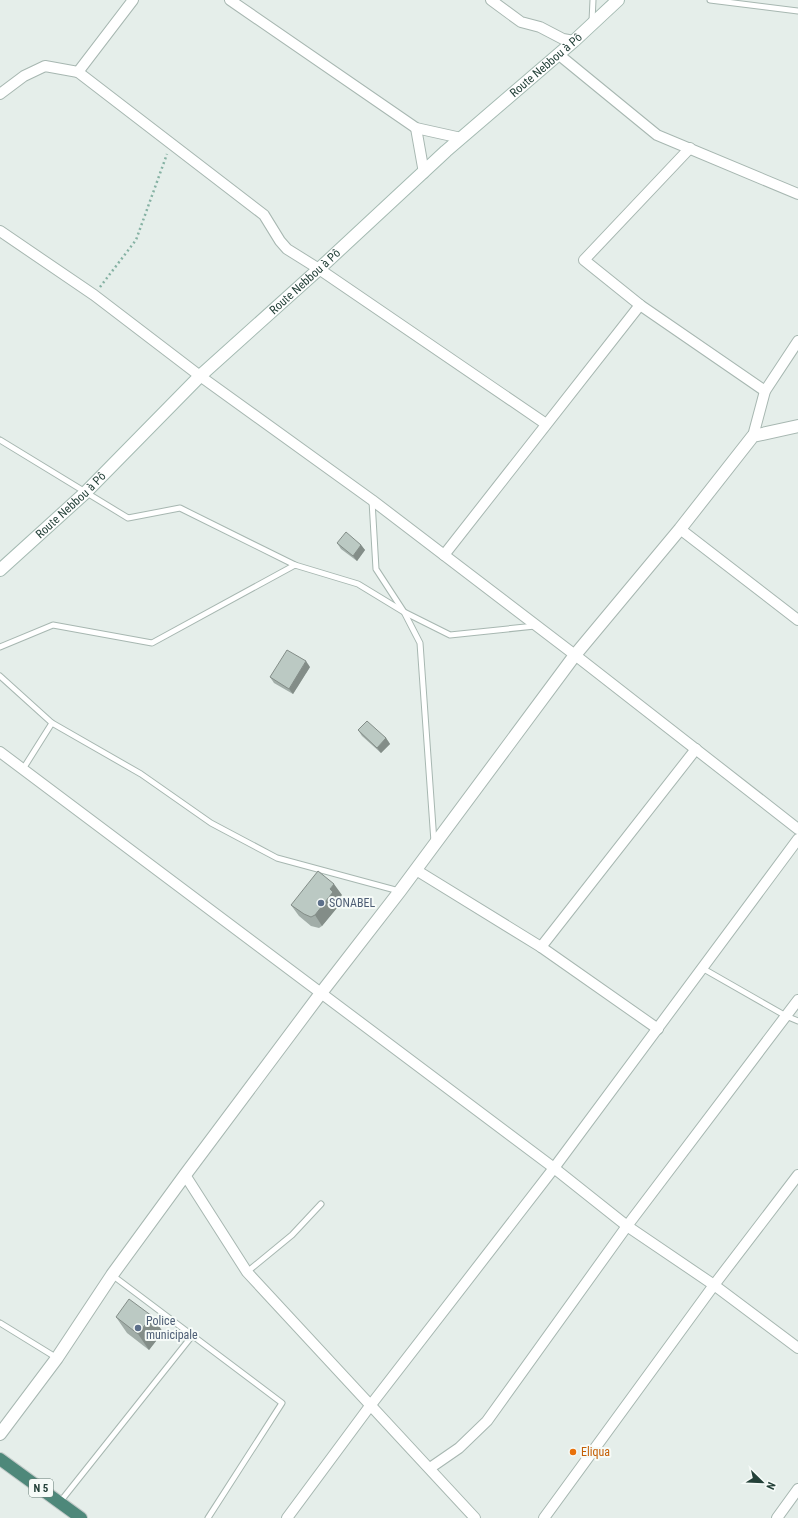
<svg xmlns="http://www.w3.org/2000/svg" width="798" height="1518" viewBox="0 0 798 1518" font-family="'Roboto Condensed',sans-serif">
	<rect width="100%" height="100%" fill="#e5eeea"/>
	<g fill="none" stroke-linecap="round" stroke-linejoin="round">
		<defs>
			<g id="service">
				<path d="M710 0 798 11"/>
				<path d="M592 21 593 0"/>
				<path d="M0 440 128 518 180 508 295 565"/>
				<path d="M372 501 376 569 404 612 420 643 434 842"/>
				<path d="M0 647 53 625 152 643 295 565 358 584 404 612 450 635 535 626"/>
				<path d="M0 676 52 723 23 769"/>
				<path d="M52 723 141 774 211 823 277 858 399 891"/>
				<path d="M702 968 786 1016 798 1021"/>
				<path d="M247 1272 292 1235 321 1204"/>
				<path d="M112 1275 282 1403 208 1518"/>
				<path d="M0 1323 57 1358"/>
				<path d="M60 1502 192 1336"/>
			</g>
			<g id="minor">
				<path d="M230 0 416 128 461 138"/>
				<path d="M491 0 521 22 540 27 563 39 574 41"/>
				<path d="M558 54 657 135 798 194"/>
				<path d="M78 72 264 215 280 241 287 249 319 269 546 424"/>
				<path d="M0 94 24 76 45 66 78 72 133 0"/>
				<path d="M416 128 424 173"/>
				<path d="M690 148 584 260 640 305 765 391"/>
				<path d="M0 231 94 295 200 376 372 500 575 655 798 829"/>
				<path d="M753 436 765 391 798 341"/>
				<path d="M680 529 798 620"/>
				<path d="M444 555 640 305"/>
				<path d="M0 752 554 1168 627 1226 714 1285 798 1348"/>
				<path d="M416 870 541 947 658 1029"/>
				<path d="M541 947 696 749"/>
				<path d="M185 1175 247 1272 475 1518"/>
				<path d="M430 1468 459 1448 487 1421 627 1226 798 1000"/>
				<path d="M287 1518 370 1406 554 1168 798 839"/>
				<path d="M544 1518 714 1285 798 1175"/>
				<path d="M777 1518 798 1489"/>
			</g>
			<path id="tertiary" d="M0 1434 57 1358 112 1275 185 1175 321 993 400 891 575 655 680 529 753 436 798 426"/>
			<g id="secondary">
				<path id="s1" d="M0 570 85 493 200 376 319 269 446 151 574 41 618 0"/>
			</g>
			<path id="trunk" d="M0 1459 81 1518"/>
		</defs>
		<use href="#service" stroke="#a7b7b1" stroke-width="7"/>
		<use href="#minor" stroke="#a7b7b1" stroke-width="12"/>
		<use href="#tertiary" stroke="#a7b7b1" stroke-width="14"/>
		<use href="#secondary" stroke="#a4bab2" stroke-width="14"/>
		<use href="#trunk" stroke="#c2cac8" stroke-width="14"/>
		<path stroke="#86b2a4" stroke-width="2.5" stroke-dasharray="2 3" stroke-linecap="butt" d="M100 287 136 240 167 154"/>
		<use href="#service" stroke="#fff" stroke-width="5"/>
		<use href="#minor" stroke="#fff" stroke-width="10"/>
		<use href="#tertiary" stroke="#fff" stroke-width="12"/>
		<use href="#secondary" stroke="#fff" stroke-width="12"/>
		<use href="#trunk" stroke="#4e887a" stroke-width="12"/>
	</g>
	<g fill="#a1ada8">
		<path d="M337 543 361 545 365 550 357 561 341 549Z"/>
		<path d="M310 667 293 694 274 683 270 677Z"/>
		<path d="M358 730 386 738 390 744 381 753 362 736Z"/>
		<path d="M342 895 338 899 341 903 322 926 319 928 311 926 299 916 291 905Z"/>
		<path d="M116 1317 163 1332 149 1350 127 1333Z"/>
	</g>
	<g fill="#838d88">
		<path d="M361 545 365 550 357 561 353 556Z"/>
		<path d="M306 661 310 667 293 694 289 689Z"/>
		<path d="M386 738 390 744 381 753 377 748Z"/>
		<path d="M334 884 342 895 338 899 341 903 322 926 315 915 330 889Z"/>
		<path d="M152 1316 163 1332 149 1350 138 1334Z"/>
	</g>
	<g fill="#bbc9c3" stroke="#838d88">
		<path d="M346 532 361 545 353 556 337 543Z"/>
		<path d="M287 650 306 661 289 689 270 677Z"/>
		<path d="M367 721 386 738 377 748 358 730Z"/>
		<path d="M318 871 334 884 330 889 333 892 315 915 311 917 304 914 291 905Z"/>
		<path d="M129 1299 152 1316 138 1334 116 1317Z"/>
	</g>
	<g fill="#5c6f8a" stroke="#f6fbf8" stroke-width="1.5">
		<circle cx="321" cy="903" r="4"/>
		<circle cx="138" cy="1328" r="4"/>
	</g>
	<circle fill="#e8710a" stroke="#f6fbf8" stroke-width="1.5" cx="573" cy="1452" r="4"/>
	<g text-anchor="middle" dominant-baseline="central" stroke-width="4" stroke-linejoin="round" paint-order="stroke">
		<rect fill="#f6fbf8" stroke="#637972" stroke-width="1" x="29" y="1479" width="24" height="18" rx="3"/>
		<g font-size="11" font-weight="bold" fill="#244139">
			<text x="41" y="1488">N 5</text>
		</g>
		<g font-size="12" fill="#244139" stroke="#f6fbf8">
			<text stroke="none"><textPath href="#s1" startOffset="744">Route Nebbou à Pô</textPath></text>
			<text stroke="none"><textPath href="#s1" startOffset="420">Route Nebbou à Pô</textPath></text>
			<text stroke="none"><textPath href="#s1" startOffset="96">Route Nebbou à Pô</textPath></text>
		</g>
		<g font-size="12" fill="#4e5e75" stroke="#f6fbf8" text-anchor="start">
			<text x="329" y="903">SONABEL</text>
			<text x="146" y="1321">Police<tspan x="146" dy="14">municipale</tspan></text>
		</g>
		<g font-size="12" fill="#c56008" stroke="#f6fbf8" text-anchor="start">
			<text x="581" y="1452">Eliqua</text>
		</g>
	</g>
	<g transform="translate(762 1482) rotate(113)" stroke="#f6fbf8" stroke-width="3" paint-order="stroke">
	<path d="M0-3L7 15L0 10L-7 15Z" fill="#244139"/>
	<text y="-6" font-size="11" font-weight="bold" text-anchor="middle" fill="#244139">N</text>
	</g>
</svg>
